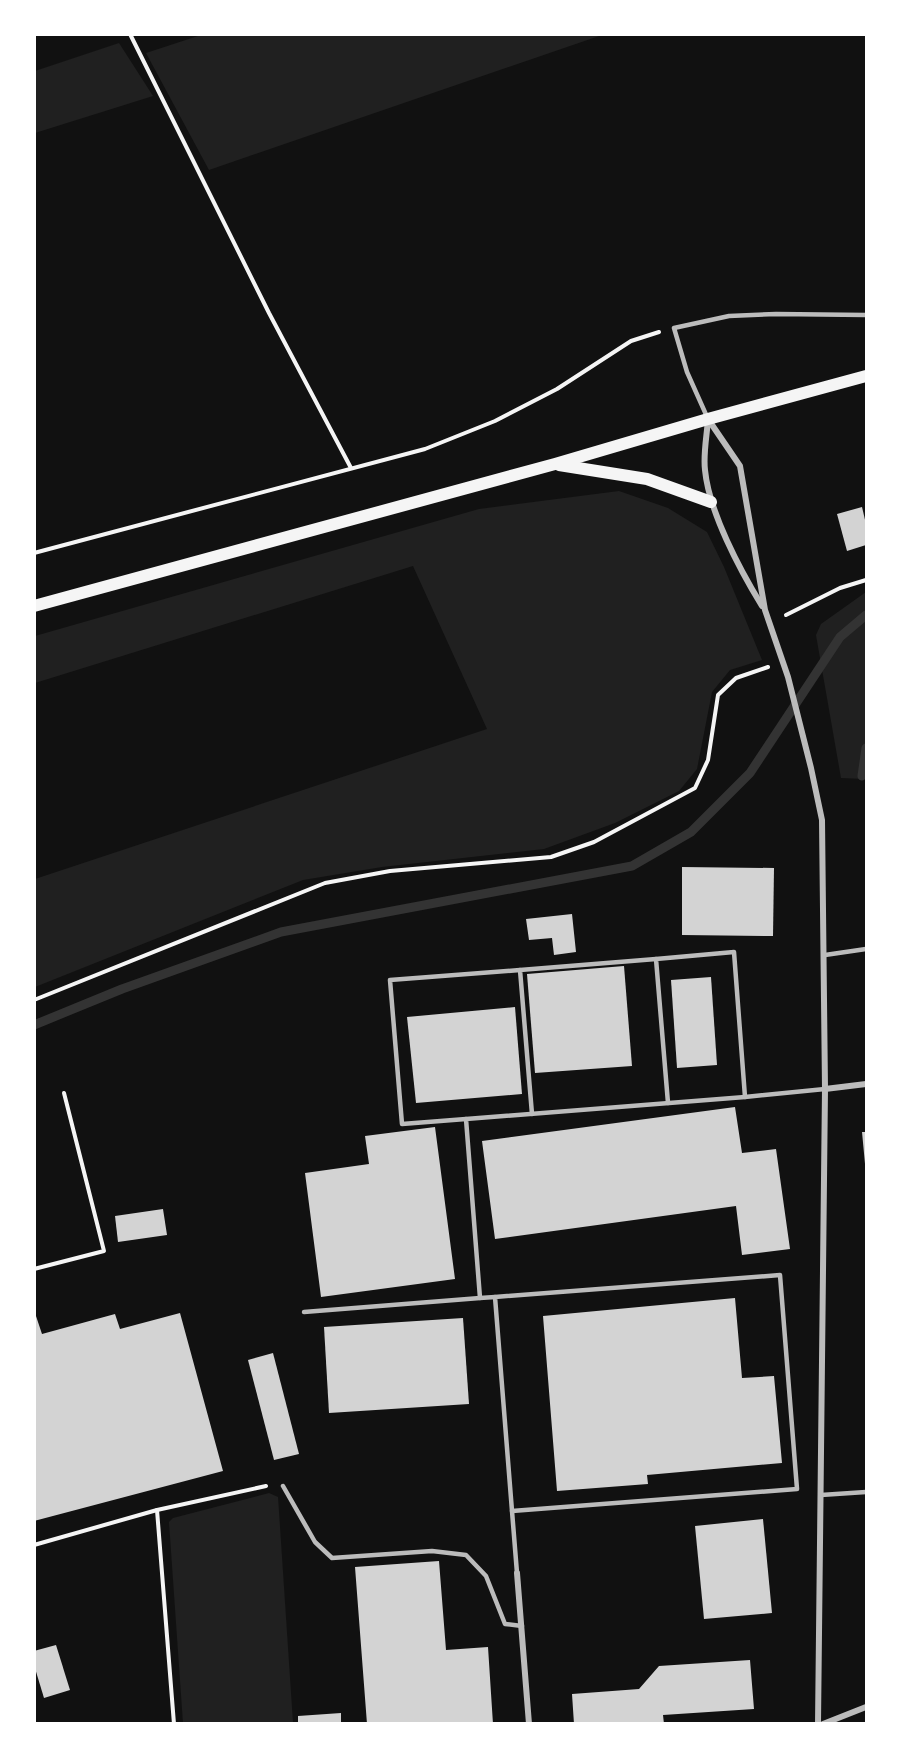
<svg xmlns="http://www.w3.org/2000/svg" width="901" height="1758" viewBox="0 0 901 1758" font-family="Cabin,sans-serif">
	<rect width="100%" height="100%" fill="#111"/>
	<g fill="#202020">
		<path d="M201 35V34L602 35 209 170 146 53Z"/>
		<path d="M119 43 153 96 35 133V71Z"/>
		<path d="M619 491 668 508 707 532 724 567 762 660 730 670 712 692 697 769 679 791 615 823 544 849 382 867 303 880 35 987V879L487 729 413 566 35 683V636L479 509Z"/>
		<path d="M866 592 865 779 841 778 816 635 821 624Z"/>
		<path d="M269 1493 278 1497 293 1723H183L169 1522 173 1518Z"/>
	</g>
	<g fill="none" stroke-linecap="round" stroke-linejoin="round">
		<g stroke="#333" stroke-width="9">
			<path d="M862 776 866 748"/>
			<path d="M34 1025 122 989 281 932 632 866 691 832 750 773 840 637 866 615"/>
		</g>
	</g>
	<g fill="#d3d3d3">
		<path d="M862 507 866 524V545L847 551 837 514Z"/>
		<path d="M682 867 774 868 773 936 682 935Z"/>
		<path d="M572 914 576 952 554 955 552 938 529 940 526 919Z"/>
		<path d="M624 966 632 1066 535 1073 527 974Z"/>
		<path d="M711 977 717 1065 677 1068 671 980Z"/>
		<path d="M515 1007 522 1094 416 1103 407 1017Z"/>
		<path d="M735 1107 742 1153 776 1149 790 1249 742 1255 736 1206 495 1239 482 1141Z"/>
		<path d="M435 1127 455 1279 321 1297 305 1173 369 1164 365 1136Z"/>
		<path d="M862 1132H866V1164H865Z"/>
		<path d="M163 1209 167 1235 118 1242 115 1216Z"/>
		<path d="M735 1298 742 1378 774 1376 782 1463 647 1475 648 1484 557 1491 543 1316Z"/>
		<path d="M34 1310 42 1334 115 1314 120 1329 180 1313 223 1471 34 1521Z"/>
		<path d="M463 1318 469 1404 329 1413 324 1327Z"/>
		<path d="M273 1353 299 1454 274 1460 248 1360Z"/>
		<path d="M763 1519 772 1613 704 1619 695 1526Z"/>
		<path d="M439 1561 446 1650 488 1647 493 1724H367L355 1567Z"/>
		<path d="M56 1645 70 1690 44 1698 34 1665V1651Z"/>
		<path d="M750 1660 754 1709 663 1715 664 1724H574L572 1694 639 1689 659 1666Z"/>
		<path d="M341 1713V1724H298V1716Z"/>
	</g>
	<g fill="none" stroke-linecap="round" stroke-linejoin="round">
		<g stroke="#f5f5f5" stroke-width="4">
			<path d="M130 34 269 313 351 468"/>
			<path d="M34 553 425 449 495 421 557 389 631 341 659 332"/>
			<path d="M786 615 840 588 866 580"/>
			<path d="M34 1000 325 883 390 871 551 857 594 842 695 788 708 760 718 695 736 678 768 667"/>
			<path d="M34 1269 104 1251 64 1093"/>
			<path d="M157 1510 174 1724"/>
			<path d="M34 1545 157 1510 266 1486"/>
		</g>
		<g stroke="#bcbcbc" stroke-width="4.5">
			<path d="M708 419 687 372 674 328 729 316 776 314 866 315"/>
			<path d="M825 955 866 949"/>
			<path d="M668 1103 656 959 734 952 745 1097"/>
			<path d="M532 1114 520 970 656 959"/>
			<path d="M466 1119 402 1124 390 980 520 970"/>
			<path d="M780 1275 797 1489 512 1511 495 1297Z"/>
			<path d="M495 1297 480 1298 466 1119 745 1097 825 1089"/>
			<path d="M304 1312 480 1298"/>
			<path d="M283 1486 315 1542 332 1558 432 1551 466 1555 486 1576 505 1624 522 1626"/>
			<path d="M821 1495 866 1492"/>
			<path d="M512 1511 517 1573"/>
		</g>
		<g stroke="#bcbcbc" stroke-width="6">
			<path d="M708 419 740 466 765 610 788 677 811 768 822 820 825 1089 818 1724"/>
			<path d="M708 419C707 435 703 454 705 470 709 512 740 570 762 606"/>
			<path d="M825 1089 866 1084"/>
			<path d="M517 1573 529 1724"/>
			<path d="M823 1724 866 1707"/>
		</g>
		<g stroke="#f5f5f5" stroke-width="12">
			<path d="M559 465 647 479 711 502"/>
			<path d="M34 606 555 464 708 419 866 376"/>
		</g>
	</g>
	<rect width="901" height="1758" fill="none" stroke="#ffffff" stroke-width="72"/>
</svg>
